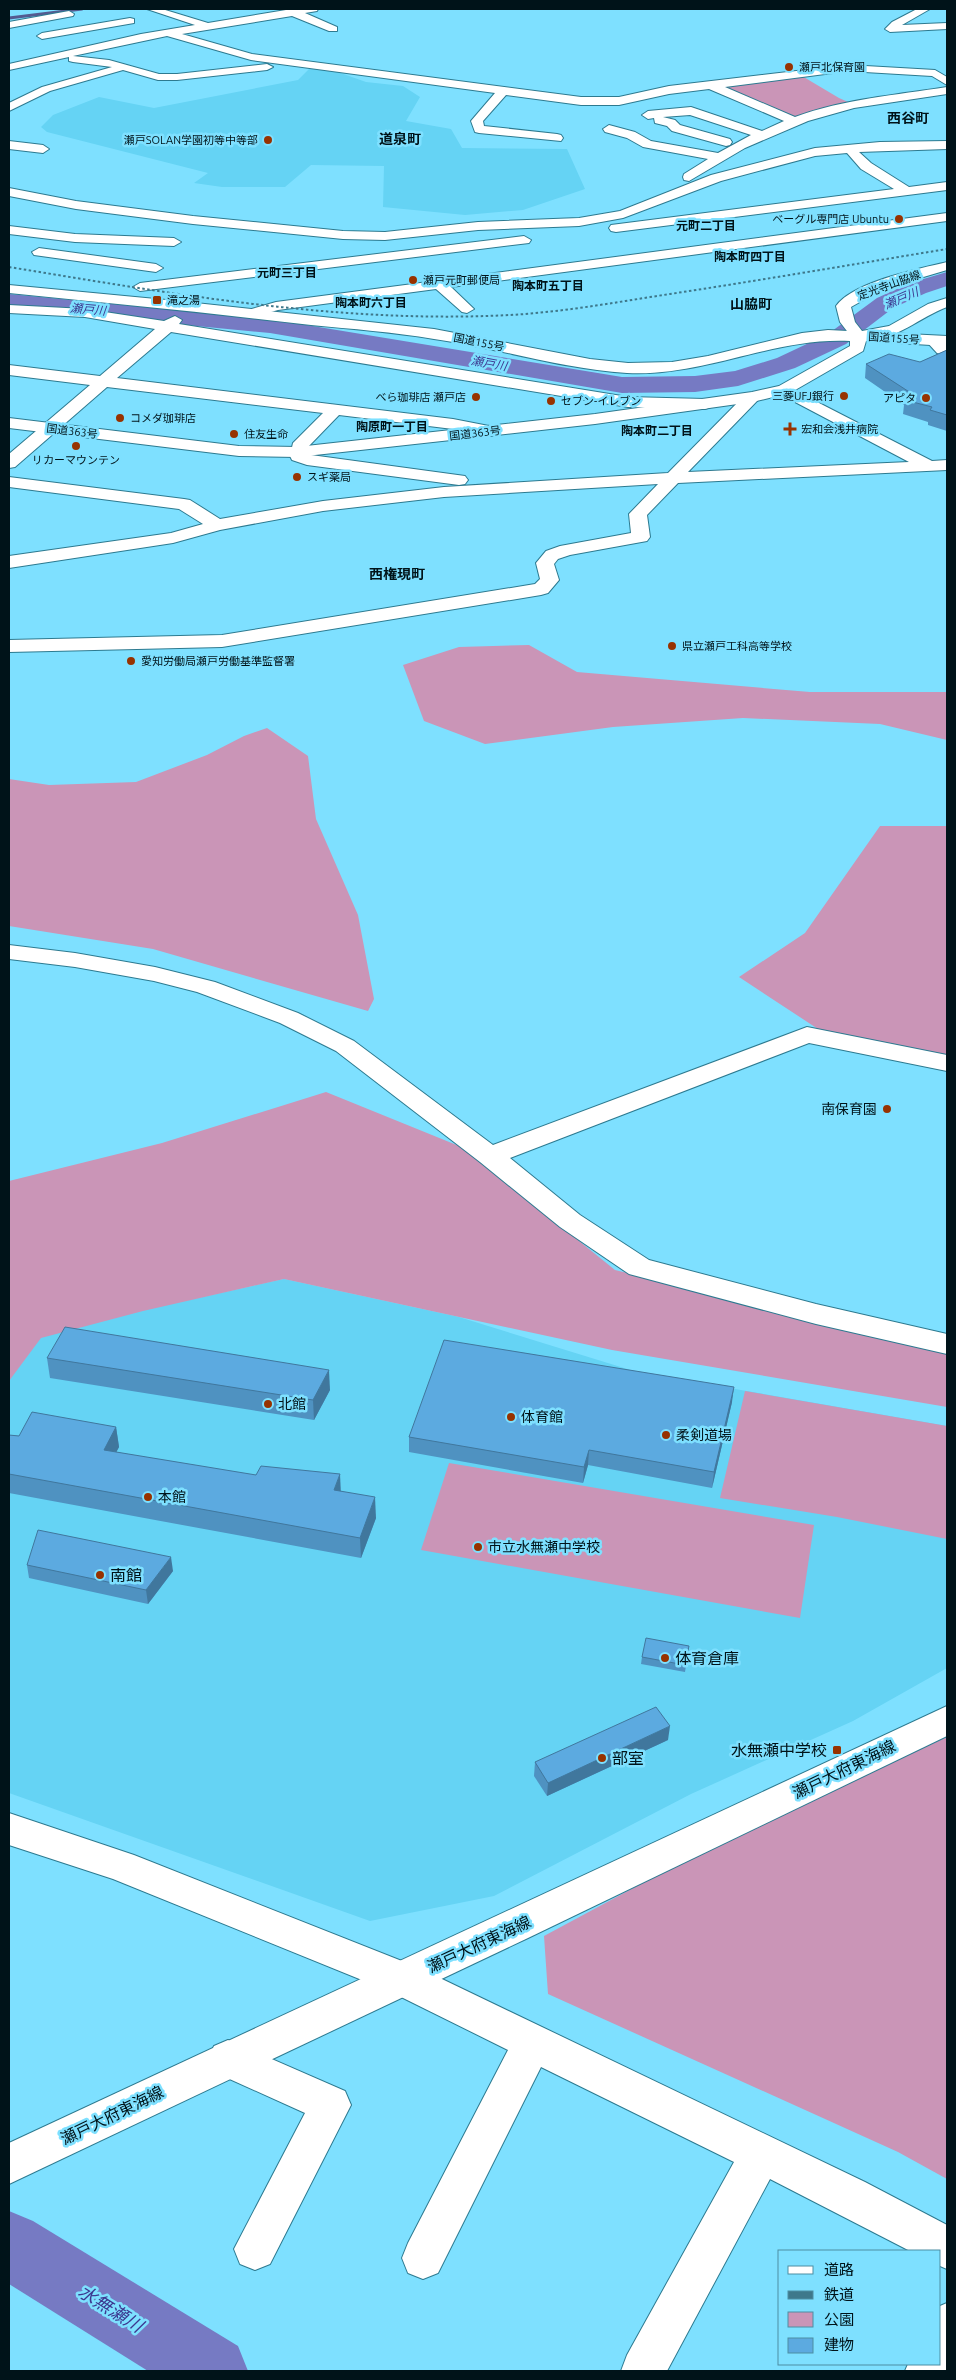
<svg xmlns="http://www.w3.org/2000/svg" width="956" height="2380" viewBox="0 0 956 2380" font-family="Ubuntu,'Noto Sans JP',sans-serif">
	<rect width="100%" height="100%" fill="#7ee0ff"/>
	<g fill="#65d3f4">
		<path d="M310 68 335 71 366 82 403 86 420 97 406 121 451 129 462 148 567 149 585 189 523 210 465 215 383 207 384 166 311 165 285 187H222L194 183 208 173 47 132 41 127 53 115 99 97 154 108 298 80Z"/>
		<path d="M284 1279 459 1317 637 1372 947 1426V1668L853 1721 691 1794 494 1896 370 1921 9 1793V1368L38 1333Z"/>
	</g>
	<g fill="#ca95b7">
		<path d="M802 76 839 98 855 105 795 120 721 86Z"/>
		<path d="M529 645 577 672 810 692H947V740L880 724 743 718 613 727 485 744 424 721 403 665 459 647Z"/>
		<path d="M267 728 308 756 316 819 358 915 374 999 368 1011 153 949 9 926V779L49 785 136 782 207 755 244 736Z"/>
		<path d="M880 826H947V1056L818 1029 739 977 805 933Z"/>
		<path d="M326 1092 464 1148 615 1270 947 1350V1407L612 1350 284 1279 143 1311 41 1338 9 1381V1181L162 1143Z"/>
		<path d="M745 1391 947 1426V1539L837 1517 720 1498Z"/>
		<path d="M449 1463 814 1525 800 1618 421 1550Z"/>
		<path d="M947 1737V2179L898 2152 548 1994 544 1936 717 1843Z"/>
	</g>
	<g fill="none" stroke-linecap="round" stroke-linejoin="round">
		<path stroke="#535b90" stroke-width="3" d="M9 18 82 9"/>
		<g fill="#767ac3" fill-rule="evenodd">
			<path d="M947 272V286L926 293 893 308 846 344 795 368 738 386 695 392 622 393 270 333 9 308V294L270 319 622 377 695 376 735 371 777 358 828 334 877 298 910 283Z"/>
			<path d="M9 2211 33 2221 238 2346 248 2371H148L9 2284Z"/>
		</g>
		<defs>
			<g id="minor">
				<path d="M147 9H162L208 23 292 9H318L317 11 305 13 337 27V31H329L292 16 182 34 252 54 581 97H619L669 86 848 65 935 70 947 77V85L932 76 848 71 725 87 795 117C844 99 896 95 947 87V94L854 108 808 121 745 148 689 181 684 180 683 177 684 174 708 159 643 147 627 138 605 132 603 129 609 125 635 132 651 141 718 153 751 135 690 115 663 117 675 120 680 125 730 139 732 142 730 145 726 146 672 131 667 126 655 123 654 118 648 119 642 115 648 111 691 107 762 131 784 121 709 89 669 94 619 105H581L506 95 483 121 484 126 557 134 561 135 563 138 561 141 479 133 475 132 471 121 495 93 251 60 167 36 73 56 109 60 159 74H177L267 64 273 67 267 70 177 80H158L123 70 50 91 9 111V103L42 87 112 67 73 62 69 61V57L9 70V64L141 34 195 25Z"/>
				<path d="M917 9H930L902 25 947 23V29L890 32 885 29 892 22Z"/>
				<path d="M69 11 74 14 73 16 9 28V22Z"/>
				<path d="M130 18 134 19V23L42 39 37 36 42 33Z"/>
				<path d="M9 141 43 145 49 149 43 153 9 149Z"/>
				<path d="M947 141V149L859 152 871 163 909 187 947 182V190L616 232 611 231 609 228 611 225 894 189 861 169 847 153 815 156 721 181 623 218 579 226 478 230 385 240 343 239 193 224 76 209 9 196V188L76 201 193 216 343 231 385 232 478 222 579 218 620 211 711 175 815 148 880 142Z"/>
				<path d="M947 213V221L451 287 474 309 467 313 462 312 436 289 278 310 253 317 246 313 248 310 276 302 428 282 424 277 431 273 442 280Z"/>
				<path d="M9 226 75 234 174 238 181 242 174 246 75 242 9 234Z"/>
				<path d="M524 236 531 240 529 243 140 291 133 287 140 283Z"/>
				<path d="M39 248 156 264 163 268 156 272 34 255 32 252Z"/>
				<path d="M9 305 85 309 164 321 175 316 182 320 179 324 628 397 705 399 711 401 713 404 711 407 705 409 628 407 171 332 117 378 453 419 494 427 496 431 494 435 488 436 453 429 339 415 307 448V454L311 455 465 476 468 480 465 484 459 485 307 465 292 460 290 456 293 443 323 413 107 387 15 467 9 468V454L90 385 9 375V365L100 376 155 329 85 317 9 313Z"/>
				<path d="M934 336 939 338 947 346V356L937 353 926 341Z"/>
				<path d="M784 385 932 461 947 460V470L678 483 647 515 650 537 647 541 570 555 558 559 554 564 559 580 548 593 541 595 222 647 9 652V640L222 635 535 584 540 579 536 563 546 551 560 546 631 533 629 514 658 484 444 497 323 511 220 530 173 543 9 568V556L171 533 203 524 179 509 9 487V477L184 499 190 500 220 519 323 501 444 487 668 473 746 394H758L760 397 758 400 688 472 909 462 778 393 776 390 778 387Z"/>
				<path d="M9 945 75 953 155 967 215 982 298 1013 354 1041 493 1145 807 1027 947 1055V1071L809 1043 510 1158 580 1215 649 1260 816 1304 947 1334V1354L816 1324 629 1274 560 1227 480 1162 336 1051 280 1023 197 992 154 981 75 967 9 959Z"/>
				<path d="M9 1813 134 1855 417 1967 865 2182 947 2225V2269L940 2266V2251H910L770 2179 667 2371H621L627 2355 734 2162 541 2067 438 2273 423 2279 408 2273 402 2258 408 2243 508 2050 389 1991 113 1879 9 1845Z"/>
				<path d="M228 2040 345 2091 351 2105 270 2264 255 2270 240 2264 234 2249 305 2113 214 2072 208 2059 214 2046Z"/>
				<path d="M947 2303V2371H905L908 2364H940V2306Z"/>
			</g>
			<g id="major">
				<path d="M947 262V270L883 289 851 307 855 322 862 331 889 326 928 304 947 298V307C917 318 888 348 853 339L840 322 836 306C853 282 918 269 947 262Z"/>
				<path d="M947 1706V1736L528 1938 9 2184V2143Z"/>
			</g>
			<path id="highway" d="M9 285 177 301 434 329 590 359 628 363 672 362 708 356 802 333 828 330 947 336V346L866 341 863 351 790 393 752 402 595 424 297 457 239 456 9 428V418L239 446 297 447 595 414 752 392 779 386 850 346V341C774 337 704 377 627 373 562 369 498 348 434 339 393 332 352 329 311 325 210 313 110 303 9 293Z"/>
		</defs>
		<use href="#minor" stroke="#2d7a90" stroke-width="2"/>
		<use href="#major" stroke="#2d7a90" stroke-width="2"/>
		<use href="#highway" stroke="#2d7a90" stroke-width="2"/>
		<use href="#minor" fill="#fff" fill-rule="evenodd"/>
		<use href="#major" fill="#fff" fill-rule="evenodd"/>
		<use href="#highway" fill="#fff" fill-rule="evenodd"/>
		<path stroke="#3e788b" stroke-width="2" stroke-dasharray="2.5 2.5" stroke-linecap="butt" d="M9 267C174 294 341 324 510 315 564 312 617 302 670 294 762 280 855 264 947 249"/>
	</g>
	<g fill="#4f92c1">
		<path d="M947 350V431L928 425V422L903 414 904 405 865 378 866 364 920 362Z"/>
		<path d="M47 1358 330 1390 314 1420 50 1378Z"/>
		<path d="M732 1402 712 1488 588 1465 583 1483 409 1452V1437Z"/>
		<path d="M116 1427 119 1447 116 1452 341 1491 376 1518 361 1558 9 1493V1435L19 1436Z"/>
		<path d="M27 1565 173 1571 148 1604 29 1578Z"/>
		<path d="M689 1646 685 1672 641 1664 642 1657Z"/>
		<path d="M668 1740 547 1796 534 1776 535 1762Z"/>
	</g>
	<g fill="#40779d">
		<path d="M329 1370 330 1390 314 1420 313 1400Z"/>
		<path d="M734 1387 732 1402 712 1488 714 1472Z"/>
		<path d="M116 1427 119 1447 107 1470 104 1450Z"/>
		<path d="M589 1450 588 1465 583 1483 584 1467Z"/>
		<path d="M340 1474 341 1495 334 1490Z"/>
		<path d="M375 1497 376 1518 361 1558 360 1538Z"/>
		<path d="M171 1557 173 1571 148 1604 146 1590Z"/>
		<path d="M670 1726 668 1740 547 1796 548 1783Z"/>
	</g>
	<g fill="#5caae0" stroke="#40779d">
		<path d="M947 350V415L930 410 932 407 905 400 914 395 866 364 889 354 920 362Z"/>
		<path d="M65 1327 329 1370 313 1400 47 1358Z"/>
		<path d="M444 1340 734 1387 714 1472 589 1450 584 1467 409 1437Z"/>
		<path d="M32 1412 116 1427 104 1450 256 1475 261 1466 340 1474 334 1490 375 1497 360 1538 9 1474V1435L19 1436Z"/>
		<path d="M38 1530 171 1557 146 1590 27 1565Z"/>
		<path d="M646 1638 689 1646 685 1665 642 1657Z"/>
		<path d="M656 1707 670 1726 548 1783 535 1762Z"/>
	</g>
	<g fill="#973200" stroke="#7ee0ff" stroke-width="2">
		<circle cx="789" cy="67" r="5"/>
		<circle cx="268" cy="140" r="5"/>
		<circle cx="899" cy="219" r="5"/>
		<circle cx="413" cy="280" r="5"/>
		<rect x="152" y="295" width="10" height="10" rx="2.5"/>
		<circle cx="844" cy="396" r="5"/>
		<circle cx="476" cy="397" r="5"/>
		<circle cx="926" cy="398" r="5"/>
		<circle cx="551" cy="401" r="5"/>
		<circle cx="120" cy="418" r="5"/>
		<path d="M787.5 421.5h5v5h5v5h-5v5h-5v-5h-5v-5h5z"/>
		<circle cx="234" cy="434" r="5"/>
		<circle cx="76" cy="446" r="5"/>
		<circle cx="297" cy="477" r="5"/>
		<circle cx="672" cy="646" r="5"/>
		<circle cx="131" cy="661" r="5"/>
		<circle cx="887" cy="1109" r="5"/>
		<circle cx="268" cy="1404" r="5"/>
		<circle cx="511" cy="1417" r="5"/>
		<circle cx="666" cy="1435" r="5"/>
		<circle cx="148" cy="1497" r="5"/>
		<circle cx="478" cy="1547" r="5"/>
		<circle cx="100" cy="1575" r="5"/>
		<circle cx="665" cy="1658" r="5"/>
		<rect x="832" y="1745" width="10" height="10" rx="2.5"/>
		<circle cx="602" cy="1758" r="5"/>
	</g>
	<g text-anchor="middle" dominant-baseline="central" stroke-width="5" stroke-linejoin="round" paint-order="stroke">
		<g font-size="11" fill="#001319" stroke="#7ee0ff" text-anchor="start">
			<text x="799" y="67">瀬戸北保育園</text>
			<text x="258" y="140" text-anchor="end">瀬戸SOLAN学園初等中等部</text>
			<text x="889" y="219" text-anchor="end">ベーグル専門店 Ubuntu</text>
			<text x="423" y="280">瀬戸元町郵便局</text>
			<text x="167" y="300">滝之湯</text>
			<text x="834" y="396" text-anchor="end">三菱UFJ銀行</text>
			<text x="466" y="397" text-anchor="end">べら珈琲店 瀬戸店</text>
			<text x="916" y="398" text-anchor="end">アピタ</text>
			<text x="561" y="401">セブン-イレブン</text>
			<text x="130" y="418">コメダ珈琲店</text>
			<text x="801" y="429">宏和会浅井病院</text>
			<text x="244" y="434">住友生命</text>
			<text x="76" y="460" text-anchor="middle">リカーマウンテン</text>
			<text x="307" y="477">スギ薬局</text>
			<text x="682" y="646">県立瀬戸工科高等学校</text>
			<text x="141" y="661">愛知労働局瀬戸労働基準監督署</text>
		</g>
		<g font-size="11" fill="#001319" stroke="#7ee0ff">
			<text transform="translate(889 285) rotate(-20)">定光寺山脇線</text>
			<text transform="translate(894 338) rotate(4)">国道155号</text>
			<text transform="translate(479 342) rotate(11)">国道155号</text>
			<text transform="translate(72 431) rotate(7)">国道363号</text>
			<text transform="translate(475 433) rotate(-7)">国道363号</text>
		</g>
		<g font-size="12" font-weight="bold" fill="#001319" stroke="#7ee0ff">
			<text x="706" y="225">元町二丁目</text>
			<text x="750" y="256">陶本町四丁目</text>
			<text x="287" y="272">元町三丁目</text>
			<text x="548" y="285">陶本町五丁目</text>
			<text x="371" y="302">陶本町六丁目</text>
			<text x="392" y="426">陶原町一丁目</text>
			<text x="657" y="430">陶本町二丁目</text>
		</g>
		<g font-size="12" font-style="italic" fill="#3d3890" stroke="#7ee0ff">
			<text transform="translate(901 298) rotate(-23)">瀬戸川</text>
			<text transform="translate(88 309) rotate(5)">瀬戸川</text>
			<text transform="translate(489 363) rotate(10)">瀬戸川</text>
		</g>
		<g font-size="14" font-weight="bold" fill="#001319" stroke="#7ee0ff">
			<text x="908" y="118">西谷町</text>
			<text x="400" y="139">道泉町</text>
			<text x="751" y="304">山脇町</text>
			<text x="397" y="574">西権現町</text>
		</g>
		<g font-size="14" fill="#001319" stroke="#7ee0ff" text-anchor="start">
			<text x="877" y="1109" text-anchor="end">南保育園</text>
			<text x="278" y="1404">北館</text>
			<text x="521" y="1417">体育館</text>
			<text x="676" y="1435">柔剣道場</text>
			<text x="158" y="1497">本館</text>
			<text x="488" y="1547">市立水無瀬中学校</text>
		</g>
		<g font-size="16" fill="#001319" stroke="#7ee0ff" text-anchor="start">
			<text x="110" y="1575">南館</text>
			<text x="675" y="1658">体育倉庫</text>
			<text x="827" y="1750" text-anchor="end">水無瀬中学校</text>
			<text x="612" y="1758">部室</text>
		</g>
		<g font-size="16" fill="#001319" stroke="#7ee0ff">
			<text transform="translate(844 1769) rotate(-26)">瀬戸大府東海線</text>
			<text transform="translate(479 1944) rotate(-25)">瀬戸大府東海線</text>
			<text transform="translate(112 2115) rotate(-26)">瀬戸大府東海線</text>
		</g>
		<g font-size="18" font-style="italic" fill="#3d3890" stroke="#7ee0ff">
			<text transform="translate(111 2308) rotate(32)">水無瀬川</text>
		</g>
	</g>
	<rect width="956" height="2380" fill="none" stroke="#001319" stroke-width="20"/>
	<rect x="778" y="2250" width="162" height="115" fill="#7ee0ff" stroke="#4c8ea3"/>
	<rect x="788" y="2266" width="25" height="8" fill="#ffffff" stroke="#4c8ea3"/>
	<text x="824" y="2275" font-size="15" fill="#001319">道路</text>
	<rect x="788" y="2291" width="25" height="8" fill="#3e788b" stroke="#4c8ea3"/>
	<text x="824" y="2300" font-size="15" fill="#001319">鉄道</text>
	<rect x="788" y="2312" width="25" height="15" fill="#ca95b7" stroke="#4c8ea3"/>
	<text x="824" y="2325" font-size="15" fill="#001319">公園</text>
	<rect x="788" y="2338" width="25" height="15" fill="#5caae0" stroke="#4c8ea3"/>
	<text x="824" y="2350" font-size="15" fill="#001319">建物</text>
</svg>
